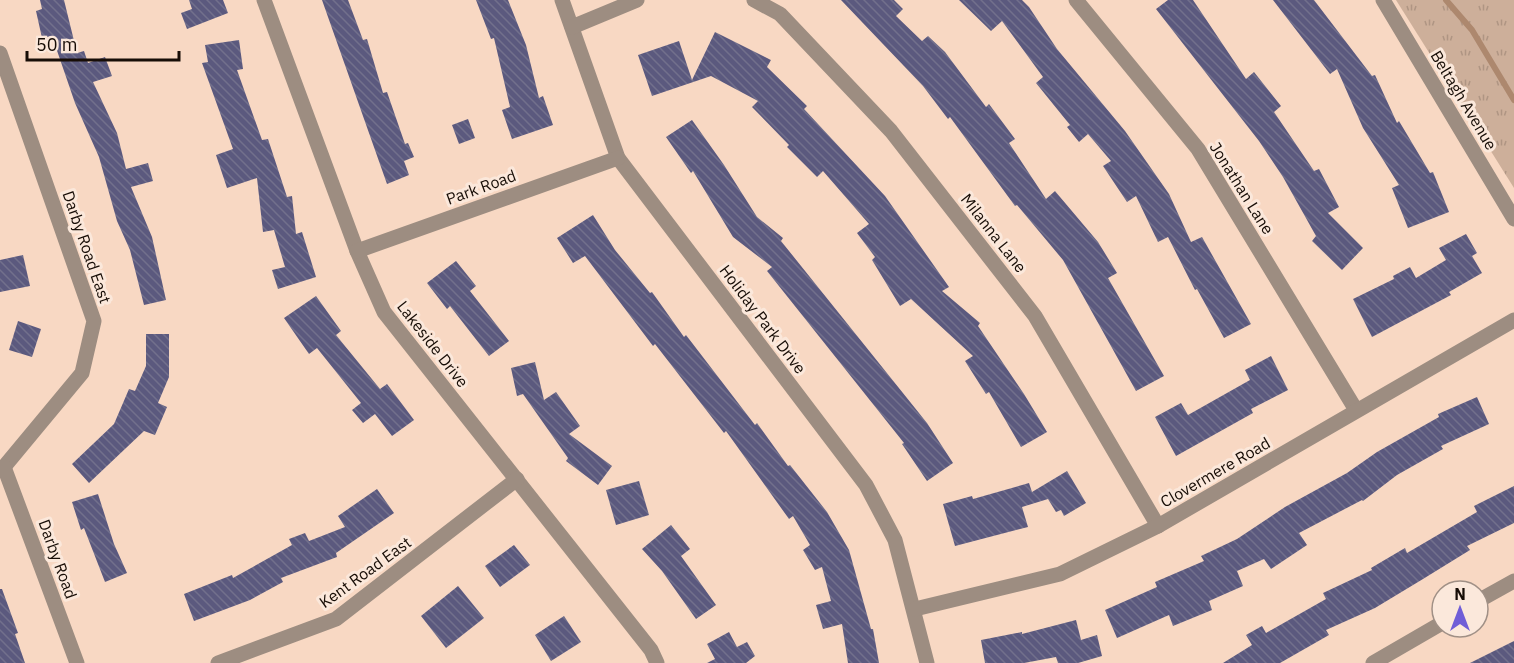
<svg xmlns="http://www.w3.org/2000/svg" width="1514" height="663" viewBox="0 0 1514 663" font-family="'IBM Plex Sans',sans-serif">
	<defs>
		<pattern id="park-tufts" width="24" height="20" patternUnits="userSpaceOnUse" patternTransform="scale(1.5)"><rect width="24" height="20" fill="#cdaf9a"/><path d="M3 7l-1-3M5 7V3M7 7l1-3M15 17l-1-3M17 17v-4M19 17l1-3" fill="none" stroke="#af9583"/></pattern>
		<pattern id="building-back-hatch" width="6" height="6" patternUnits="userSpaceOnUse" patternTransform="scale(1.5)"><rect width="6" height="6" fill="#5b597e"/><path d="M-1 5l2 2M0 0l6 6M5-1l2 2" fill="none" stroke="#72708c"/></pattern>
	</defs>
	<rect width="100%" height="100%" fill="#f8d8c3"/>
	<path fill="url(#park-tufts)" d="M1396 0H1514V188Z"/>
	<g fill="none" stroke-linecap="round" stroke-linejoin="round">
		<path stroke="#ad886e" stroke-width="6" d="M1446 0 1472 30 1514 100"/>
	</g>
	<g fill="url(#building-back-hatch)">
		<path d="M40 0H64L77 53 84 51 88 63 105 57 112 76 93 82 117 133 126 169 148 163 153 181 131 187 152 237 166 300 144 305 130 250 117 221 99 157 75 103 52 36 42 38 36 11 42 9Z"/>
		<path d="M189 0H223L228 13 187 29 181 13 192 9Z"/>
		<path d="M322 0H348L363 40 367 39 383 93 387 92 405 144 408 143 414 157 404 161 409 175 387 184Z"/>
		<path d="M476 0H508L526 45 539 98 543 96 553 125 512 139 502 110 510 107 494 38 491 39Z"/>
		<path d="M841 0H894L903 9 896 16 922 41 928 36 945 52 986 107 989 104 1015 139 1009 143 1046 199 1055 191 1098 242 1117 273 1108 278 1164 376 1136 391 1063 260 1017 205 1015 206 950 117 948 119 923 86Z"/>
		<path d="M959 0H1022L1029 7 1057 49 1125 131 1169 194 1191 242 1202 237 1251 324 1224 338 1197 289 1195 290 1168 237 1158 242 1136 196 1127 202 1103 166 1111 161 1088 134 1079 142 1067 127 1070 125 1036 83 1043 77 1002 21 991 31Z"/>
		<path d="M1168 0H1193L1246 79 1254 72 1281 106 1274 112 1314 171 1319 169 1339 207 1328 213 1363 248 1342 270 1312 241 1316 236 1283 177 1259 141 1156 9Z"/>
		<path d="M1273 0H1314L1372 76 1375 75 1397 123 1399 121 1430 173 1433 172 1449 212 1408 228 1392 188 1399 185 1363 128 1337 69 1330 74Z"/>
		<path d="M715 32 771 60 767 67 807 106 804 109 885 196 949 287 942 291 980 323 978 326 1024 394 1047 432 1021 447 989 392 986 394 965 361 973 356 911 299 900 306 872 260 875 257 857 233 869 224 823 171 817 177 787 147 789 145 752 107 758 101 711 76 652 96 638 55 679 41 692 80Z"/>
		<path d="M239 40 243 69 237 70 262 140 268 139 287 197 292 196 296 234 302 232 316 277 278 289 272 270 285 267 274 230 263 232 257 178 227 188 216 155 233 149 202 63 208 62 205 45Z"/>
		<path d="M468 119 475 138 459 144 452 125Z"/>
		<path d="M692 120 724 165 757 217 783 238 781 241 927 423 953 463 927 481 902 444 904 443 767 271 772 267 733 237 693 171 691 173 666 137Z"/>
		<path d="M593 215 615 250 650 293 652 292 684 337 686 335 755 425 757 423 788 466 790 465 827 512 849 550 871 629H873L879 663H848L842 624 823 629 816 605 831 601 822 567 815 570 803 550 810 545 793 516 789 519 726 431 724 433 655 344 653 346 585 256 573 263 557 238Z"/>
		<path d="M1466 234 1477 253 1472 256 1482 273 1449 292 1451 295 1372 337 1353 299 1394 279 1393 276 1410 267 1416 278 1446 260 1439 248Z"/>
		<path d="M23 255 30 286 0 292V260Z"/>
		<path d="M456 261 476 286 470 291 509 341 489 356 450 306 447 309 427 283Z"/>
		<path d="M316 296 341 331 336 335 380 389 387 384 414 420 392 436 375 414 363 423 352 410 361 403 317 348 309 354 284 318Z"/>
		<path d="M18 321 41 329 32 357 9 350Z"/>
		<path d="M146 334H169V377L158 403 167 407 155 435 144 431 89 483 72 464 114 424 129 389 135 391 146 366Z"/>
		<path d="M1271 356 1288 390 1251 409 1253 413 1176 456 1155 417 1181 403 1188 415 1250 380 1245 370Z"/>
		<path d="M535 362 544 400 556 392 580 426 569 434 612 466 598 485 566 461 568 458 523 394 517 396 511 368Z"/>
		<path d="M1477 397 1489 424 1441 446 1443 449 1397 475 1363 501 1362 500 1299 533 1307 545 1271 569 1264 559 1237 571 1243 586 1209 601 1212 610 1173 626 1169 615 1117 638 1105 610 1157 587 1155 582 1204 561 1201 556 1237 539 1285 507 1347 473 1377 452 1439 417 1438 414Z"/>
		<path d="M1067 471 1086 503 1064 516 1061 510 1056 512 1048 499 1022 507 1028 527 955 546 943 504 972 496 973 499 1029 483 1032 492Z"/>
		<path d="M639 481 649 515 616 525 606 490Z"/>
		<path d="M1514 486V523L1467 546 1470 550 1423 579 1375 608 1326 630 1329 635 1280 663H1223L1252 645 1246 635 1262 626 1266 633 1326 599 1323 593 1372 570 1371 568 1405 548 1407 553 1477 512 1474 506Z"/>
		<path d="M377 489 394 513 336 553 337 557 281 578 283 582 250 600 194 621 184 594 232 575 233 578 292 545 289 539 305 533 309 541 345 527 338 516Z"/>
		<path d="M98 494 114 544 127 573 105 582 84 528 81 530 72 502Z"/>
		<path d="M671 525 690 549 681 556 716 605 696 619 662 571 642 549Z"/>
		<path d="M514 545 530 565 500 587 485 566Z"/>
		<path d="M458 586 484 618 446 648 421 616Z"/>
		<path d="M0 589H2L18 633 15 634 25 663H0Z"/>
		<path d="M564 616 581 642 551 661 535 635Z"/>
		<path d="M1076 620 1081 640 1097 635 1102 656 1078 663H1058L1056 657 1024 663H985L981 640 1022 632V634Z"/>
		<path d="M729 632 737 647 747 642 755 656 746 663H707L715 659 707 644Z"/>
		<path d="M1514 641V663H1470Z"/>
	</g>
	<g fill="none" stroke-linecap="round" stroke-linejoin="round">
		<g stroke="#9d8d81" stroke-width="15">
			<path d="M264 0 357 251 384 312 651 650 657 663"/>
			<path d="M562 0 618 158 866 485 895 540 927 663"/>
			<path d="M754 0 780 14 891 131 1035 316 1158 526"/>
			<path d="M1076 0 1198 149 1356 410"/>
			<path d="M1383 0 1514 219"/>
			<path d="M572 27 637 0"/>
			<path d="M0 53 94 321 82 373 4 467"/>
			<path d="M357 251 618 158"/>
			<path d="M4 467 77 663"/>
			<path d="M1478 601 1514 581"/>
			<path d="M915 609 1060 574 1158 526 1514 320"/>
			<path d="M218 663 336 619 517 479"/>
			<path d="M1373 663 1442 623"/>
		</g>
	</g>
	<g text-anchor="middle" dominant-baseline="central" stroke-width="6" stroke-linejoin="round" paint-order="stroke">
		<g font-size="16" fill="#170d06" stroke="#fbe8db">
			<text transform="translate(1464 100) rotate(59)">Beltagh Avenue</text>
			<text transform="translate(481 187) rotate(-20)">Park Road</text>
			<text transform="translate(1242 188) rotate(58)">Jonathan Lane</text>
			<text transform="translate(994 233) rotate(52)">Milanna Lane</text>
			<text transform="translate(87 247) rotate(71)">Darby Road East</text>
			<text transform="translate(763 319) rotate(53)">Holiday Park Drive</text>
			<text transform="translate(433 344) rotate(52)">Lakeside Drive</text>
			<text transform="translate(1215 472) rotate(-30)">Clovermere Road</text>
			<text transform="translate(58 559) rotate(70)">Darby Road</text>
			<text transform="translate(365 572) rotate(-36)">Kent Road East</text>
		</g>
	</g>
	<g transform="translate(1460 609)"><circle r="28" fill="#fbe8db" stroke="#a09086" stroke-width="1.5"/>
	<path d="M0-4.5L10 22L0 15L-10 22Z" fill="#705dd7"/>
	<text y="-9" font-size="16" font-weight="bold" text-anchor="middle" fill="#170d06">N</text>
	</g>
	<path d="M27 51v9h152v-9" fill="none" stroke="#170d06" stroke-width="3"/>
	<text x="36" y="51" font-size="18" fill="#170d06" stroke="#fbe8db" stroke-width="4.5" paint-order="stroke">50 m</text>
</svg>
